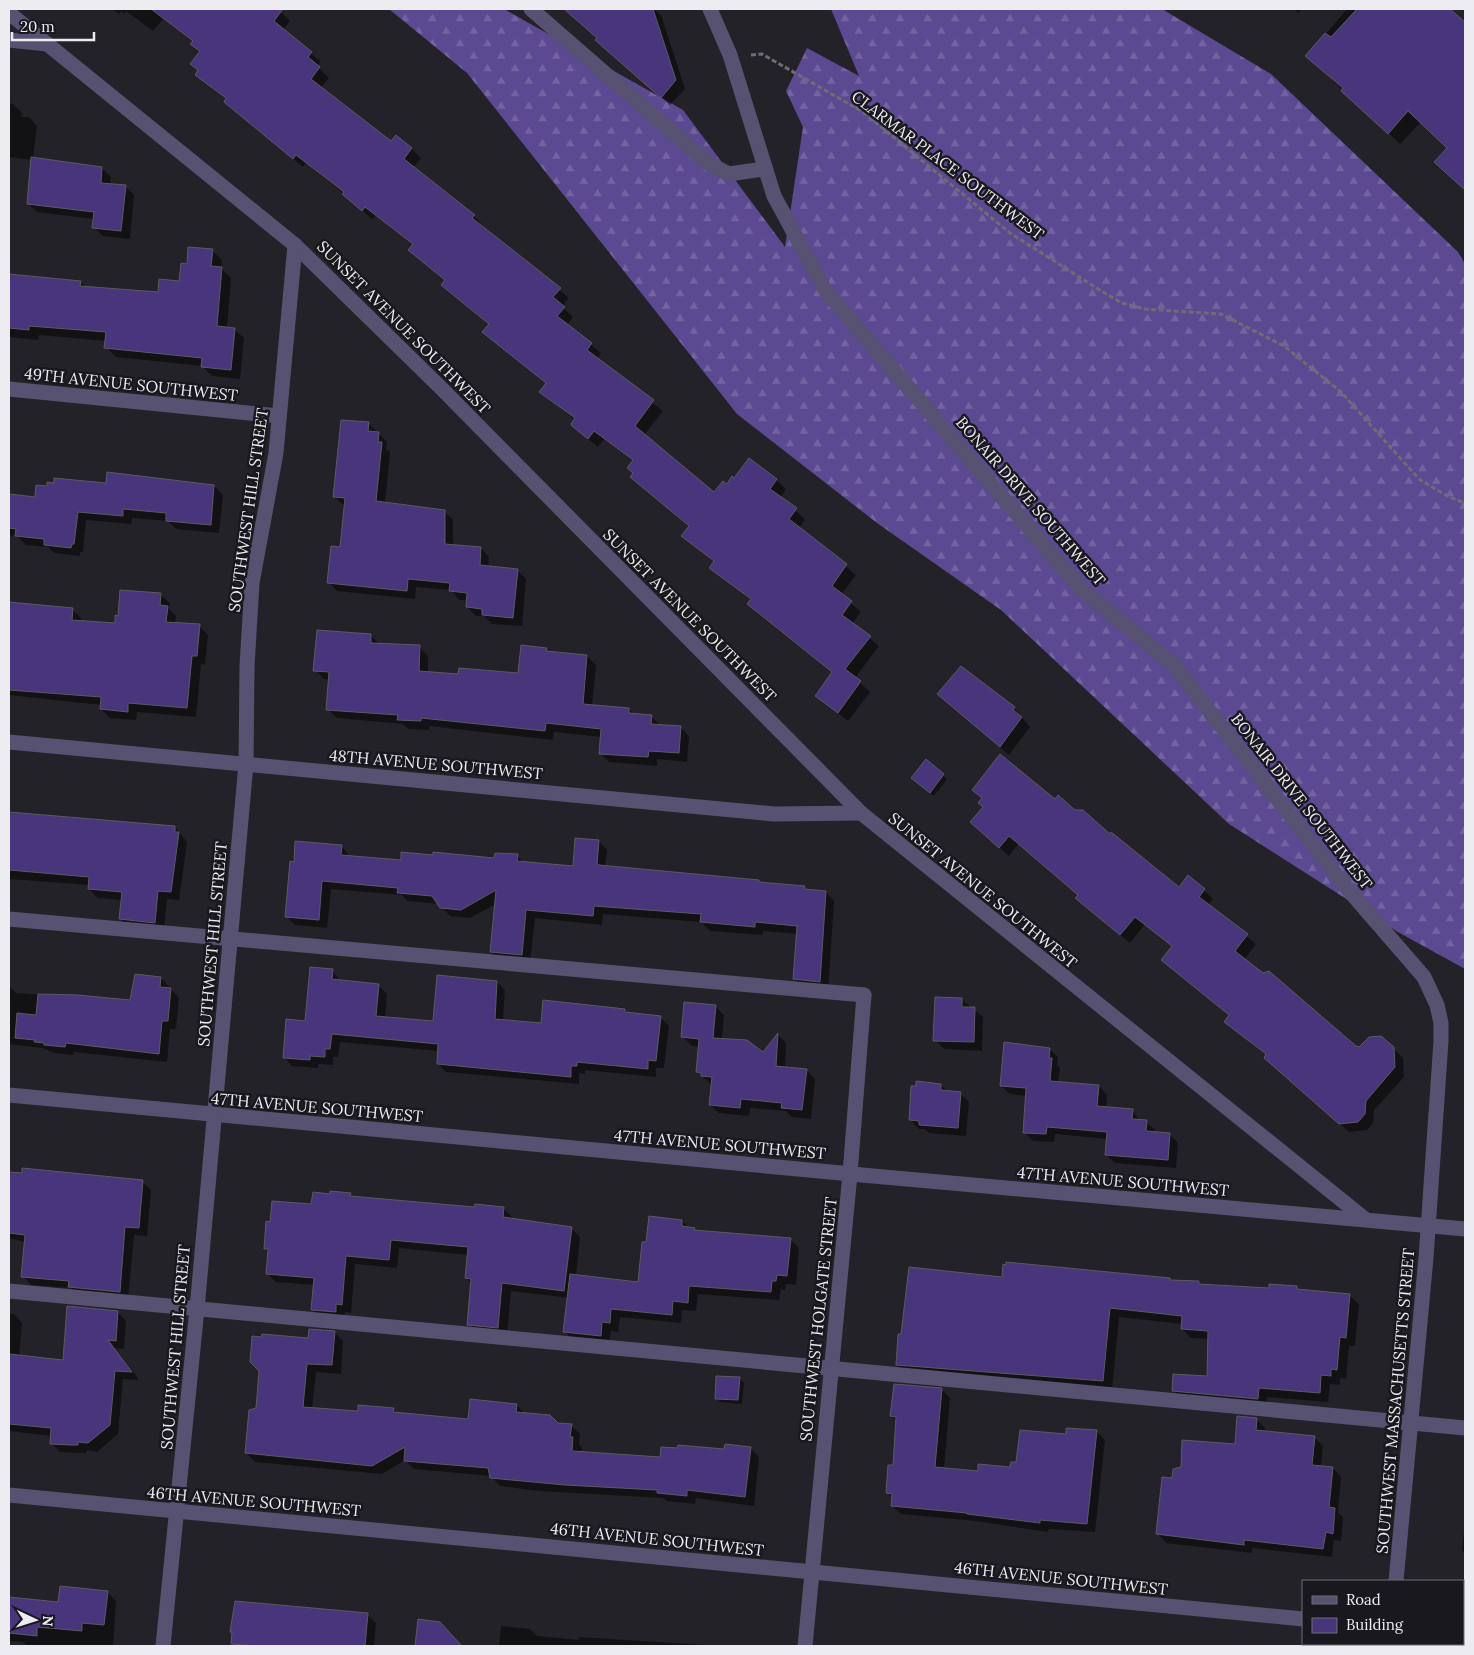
<svg xmlns="http://www.w3.org/2000/svg" width="1474" height="1655" viewBox="0 0 1474 1655" font-family="Lora,serif">
	<defs>
		<pattern id="forest-firs" width="22" height="20" patternUnits="userSpaceOnUse" patternTransform="scale(1.25)"><rect width="22" height="20" fill="#5b4991"/><path d="M5 1l3.5 6h-7zM16 11l3.5 6h-7z" fill="#7363a1"/></pattern>
	</defs>
	<rect width="100%" height="100%" fill="#232228"/>
	<path fill="url(#forest-firs)" d="M389 9H504L683 110 785 247 803 127 786 91 807 48 859 76 831 9H1162L1271 74 1458 252 1465 264V969L1398 932 1229 824 1001 610 877 523 737 414 467 73Z"/>
	<g fill="#0007">
		<path d="M112 9H214L217 11 219 9H278L290 21 283 30 321 62 317 66 329 78 321 88 391 142 396 137 412 149 421 158 413 168 474 216 483 226 482 228 569 298 562 307 573 317 567 325 601 353 597 359 663 411 644 435 714 494 727 485 776 480 786 489 780 498 805 519 799 528 856 575 841 595 861 612 852 624 879 646 855 678 870 692 848 721 816 696 833 673 758 614 749 604 752 601 710 567 714 562 682 536 689 527 631 477 634 474 633 461 604 439 598 447 583 435 573 425 575 420 541 392 546 384 484 332 490 325 443 285 446 281 410 250 414 245 376 215 372 219 344 194 306 163 303 167 235 111 225 102 227 100 197 74 199 71 191 64 200 52 192 43 193 42 163 19 153 31 126 11 124 14 121 11 119 14Z"/>
		<path d="M565 9H654L661 15 685 89 670 105Z"/>
		<path d="M1294 9H1303L1298 13Z"/>
		<path d="M1347 9H1449L1465 24V190L1447 173 1449 148 1421 122 1400 144 1307 56Z"/>
		<path d="M9 100V103L13 104 22 113 21 117H29L37 126 33 158 102 168 111 177 110 185 125 186 134 195 130 239 103 236 94 227V219L37 212 28 204 32 160 9 157Z"/>
		<path d="M212 250 222 260 221 268 231 278 227 328 234 329 244 338 240 379 212 376 202 366 116 357 106 347V341L39 335 38 340 9 337V275L80 282 86 287 159 293 180 282 188 265Z"/>
		<path d="M369 424 387 442 386 449 390 452 385 503 444 511 453 520V546L481 548 489 557 488 567 517 570 526 579 522 626 492 624 484 616H476L467 607 468 600H459L451 590 416 587 415 599 337 591 329 582 342 548 345 506 334 497Z"/>
		<path d="M107 485 214 486 223 495 219 533 176 529 168 521 132 518 131 524 86 520 83 552H80V556L54 553 48 547 26 545 17 536 9 535V496L36 498Z"/>
		<path d="M121 591 161 595 170 603 169 609 176 616 175 624 199 626 208 635 205 665 201 664 196 717 137 712 136 720 110 718 101 709V705L9 695V604L72 609 81 618V621L116 624 119 617Z"/>
		<path d="M371 635 380 645 419 647 428 656V673L459 676 519 675 547 649 550 652 587 656 596 665 592 706 629 709 634 714 651 716 660 725 680 727 689 736 687 762 657 759V766L609 762 600 753 601 737 554 732 553 740 429 726V730L408 729 403 724 337 718 328 709 330 680 324 679 315 670Z"/>
		<path d="M938 694 1014 708 1030 727 1009 755Z"/>
		<path d="M926 761 947 779 934 796 917 782Z"/>
		<path d="M1055 801 1074 811 1110 836 1180 888 1189 877 1204 890 1213 899 1208 905 1256 944 1244 960 1356 1048H1393L1403 1058 1404 1077 1374 1110 1373 1123 1367 1130 1349 1132 1274 1067 1265 1058 1267 1056 1235 1030 1230 1016 1163 960 1173 947 1145 924 1130 943 1086 907 1077 898 1079 895 1018 844 1009 856 981 831Z"/>
		<path d="M9 813 175 827 187 842 179 900 167 899 164 931 129 928 120 919 122 900 98 898 89 889V885L9 879Z"/>
		<path d="M599 841 607 850 605 867 758 881 761 884 804 887 808 891 826 892 834 901 828 990 803 988 794 979 798 934 763 931V935L710 931 701 922 603 914 602 925 535 918 530 963 500 961 491 952 496 904 470 918 450 916 439 904 407 901 402 895 331 889 327 928 295 925 286 916 296 842 342 846 350 857 402 862 495 860 517 856 524 863 574 868Z"/>
		<path d="M332 970 340 981 378 985 387 994 385 1018 434 1022 497 982 505 990 503 1021 542 1024 625 1010 628 1014 660 1017 669 1026 664 1068H656V1077L585 1070V1074L579 1073V1084L446 1072 438 1064 439 1051 340 1042 338 1057H333V1065L318 1064V1068L292 1066 284 1057 306 1022Z"/>
		<path d="M161 978 179 998 176 1029H170L167 1062 74 1052 73 1055 54 1053 42 1048 9 1044V986L16 993 131 1001Z"/>
		<path d="M962 1000 983 1017 982 1051 944 1049 935 1040Z"/>
		<path d="M715 1006 724 1015 722 1039 763 1054 778 1035 786 1043 785 1068 806 1070 815 1079 811 1119 792 1117 786 1111 750 1108 749 1116 719 1113 710 1105 712 1085 698 1072 700 1047 692 1046 683 1037Z"/>
		<path d="M1049 1049 1058 1057 1057 1065 1060 1068 1058 1083 1099 1086 1107 1095 1106 1108 1132 1110 1140 1121 1146 1122 1155 1130V1133L1169 1134 1178 1143 1176 1168 1115 1163 1106 1155 1107 1139 1055 1134 1054 1142 1033 1141 1025 1133 1027 1096 1010 1094 1001 1086Z"/>
		<path d="M941 1085 948 1092 960 1093 969 1102 966 1136 929 1133 925 1129H919L910 1120Z"/>
		<path d="M9 1173 143 1182 151 1190 147 1236 134 1235 128 1300 78 1295 71 1288 31 1285 23 1276 26 1242 9 1238Z"/>
		<path d="M350 1194 353 1197 476 1209 503 1208 512 1217V1220L571 1228 580 1237 576 1276 640 1283 648 1244 682 1221 689 1228 696 1231 790 1239 799 1248 796 1285 786 1284 785 1290 781 1289 779 1300 698 1294 696 1311 682 1310 681 1323 620 1317 618 1332 611 1331 609 1345 574 1341 565 1332 569 1298 511 1291 507 1336 477 1333 469 1324 472 1284 466 1278 468 1255 399 1248 397 1268 355 1264 351 1313 345 1312 344 1320 321 1318 312 1310 314 1285 276 1282 268 1274 269 1253 265 1249 271 1223 312 1206Z"/>
		<path d="M1003 1278 1170 1279 1172 1281 1199 1282 1202 1285 1270 1289 1297 1287 1300 1290 1349 1295 1359 1304 1355 1346H1349L1346 1379 1340 1378V1385L1330 1384 1328 1402 1267 1397V1408L1182 1400 1173 1390 1208 1378 1209 1339 1191 1338 1182 1329V1324L1119 1317 1112 1390 906 1374 897 1365 902 1335Z"/>
		<path d="M118 1312 126 1321 124 1349 115 1348 139 1380 123 1379 118 1434 97 1452 87 1450 86 1453H80L60 1452 51 1443 52 1436 9 1431V1314H14L22 1323 19 1356 64 1361Z"/>
		<path d="M334 1332 343 1341 341 1374 316 1372 312 1409 359 1412 393 1409 397 1413 469 1421 517 1405 525 1414 557 1424 571 1425 580 1434 579 1445 582 1447 581 1453 661 1458 751 1449 759 1457 754 1506 696 1498 695 1504 667 1501 663 1498 539 1491 500 1486 491 1476 414 1469 405 1460 382 1474 255 1462 246 1453 258 1408 309 1339Z"/>
		<path d="M739 1378 744 1383 742 1404 720 1402 716 1398Z"/>
		<path d="M941 1389 950 1398 944 1469 979 1472 1012 1469 1067 1436 1096 1431 1105 1440 1095 1532 1049 1529 1048 1532 975 1521 901 1514 892 1506 893 1498 887 1493 894 1467 897 1422 891 1416Z"/>
		<path d="M1256 1419 1265 1428V1432L1314 1437 1323 1446 1321 1467 1333 1468 1341 1477 1338 1513 1343 1517 1341 1541 1334 1540 1332 1557 1252 1548V1553L1166 1543 1158 1534 1174 1479 1236 1445Z"/>
		<path d="M1465 1522V1553L1462 1550Z"/>
		<path d="M107 1592 116 1601 113 1646H27L23 1642 9 1641V1599L60 1603Z"/>
		<path d="M367 1615 376 1623 374 1646H235L233 1643V1633L231 1631Z"/>
		<path d="M501 1626 530 1629 537 1636 579 1640V1637L722 1646H499Z"/>
	</g>
	<g fill="#49357b" stroke="#5b5a61">
		<path d="M151 9H283L274 21 312 52 308 57 320 67 311 79 391 141 396 135 412 148 404 159 475 215 472 218 561 288 553 297 565 307 557 316 592 343 587 350 654 400 635 426 714 492 723 481 727 484 732 476 734 478 749 458 777 479 770 489 797 508 789 519 847 564 832 586 852 601 842 615 871 636 845 669 861 681 838 713 815 696 832 672 747 604 751 599 709 568 714 561 681 536 689 526 630 477 633 473 627 468 633 460 594 431 588 439 572 426 571 424 575 418 539 392 546 383 482 332 489 324 441 285 445 280 408 250 413 244 365 207 362 211 342 194 344 192 296 155 293 159 224 102 226 98 195 75 198 70 190 64 200 51 190 44 193 41Z"/>
		<path d="M564 9H653L676 80 661 98 595 40 597 38Z"/>
		<path d="M1357 9H1450L1465 22V190L1434 162 1447 148 1408 111 1388 134 1341 91 1343 88 1305 56 1325 33 1331 37Z"/>
		<path d="M31 157 102 167 101 183 126 185 121 231 92 228 94 212 27 204Z"/>
		<path d="M188 247 213 249 211 266 222 267 217 326 235 328 231 370 201 367 202 358 104 348 106 332 29 326V330L9 328V274L81 281 80 286 158 292 159 279 179 281 181 263 187 264Z"/>
		<path d="M341 420 369 422 368 431 379 432 378 442H382L376 501 445 510V544L481 547 480 565 518 569 513 618 482 615V609L466 607 467 593 449 591 450 583 408 579 407 591 327 583 331 546 340 547 345 498 333 497Z"/>
		<path d="M107 472 214 485 211 525 166 521V513L123 509V516L78 512 74 544H72L71 548 44 545V539L15 536 16 529 9 528V494L35 497 36 485 47 486V482L54 483V478L106 483Z"/>
		<path d="M120 590 161 593 160 605 168 606 166 622 200 624 197 656H192L187 708 128 703V712L100 709 101 697 9 690V602L73 608 72 620 115 623V615L118 616Z"/>
		<path d="M317 630 371 634V643L420 645 419 671 458 674 459 668 518 673 521 645 547 648 546 651 587 655 583 704 629 708V713L652 715 651 724 681 726 679 753 649 751 648 757 599 754 601 729 546 723 545 731 421 718V721L397 720 398 715 326 710 329 672 313 671Z"/>
		<path d="M961 666 1015 707 1013 710 1022 717 1000 747 937 694Z"/>
		<path d="M1000 754 1055 799 1058 795 1075 810H1083L1110 834 1111 832 1179 887 1188 875 1205 889 1199 897 1248 934 1235 951 1263 973 1269 971 1356 1046 1359 1047 1369 1037 1381 1036 1394 1047 1395 1067 1366 1101 1365 1114 1358 1122 1339 1124 1264 1058 1266 1054 1224 1022 1229 1015 1161 960 1172 946 1135 917 1120 935 1075 898 1078 895 1009 836 999 848 970 822 983 807 978 803 982 798 972 790Z"/>
		<path d="M926 759 944 774 930 793 911 778Z"/>
		<path d="M9 812 175 826V832H179L171 892 158 891 155 923 119 919 122 892 88 889 89 877 9 870Z"/>
		<path d="M575 838 599 840 597 864 599 865 759 880V882L805 886 804 889 826 891 820 982 793 979 797 926 755 922V927L700 922 701 914 594 906 593 916 526 910 522 955 490 952 496 890 461 910 440 908 432 896 397 893 398 888 322 881 319 920 285 917 290 861 294 862 295 841 342 845 341 855 401 860V852L433 855V852L494 858 495 853 518 854 517 861 573 866Z"/>
		<path d="M310 967 333 969 332 979 379 984 376 1016 433 1021 437 975 497 981 495 1019 541 1023 543 1000 625 1009V1012L661 1016 656 1061 648 1060V1069L577 1062V1066H571V1077L437 1064 438 1044 332 1034 330 1049H325V1057L310 1056V1060L283 1058 286 1019 305 1021Z"/>
		<path d="M135 974 161 977 160 987 171 988 168 1021H162L159 1054 66 1043 65 1047 44 1045V1043L34 1042 35 1040 15 1038 17 1013 36 1015 38 994 78 995 130 1000Z"/>
		<path d="M935 997 962 998V1007H975L974 1042 933 1041Z"/>
		<path d="M684 1002 716 1005 713 1038 747 1040 763 1052 778 1033 776 1066 807 1069 802 1110 781 1108 782 1103 741 1099 740 1108 709 1105 712 1077 701 1076V1073L696 1072 699 1039 681 1037Z"/>
		<path d="M1004 1042 1050 1048 1049 1058H1052L1050 1081 1099 1085 1097 1106 1133 1109 1132 1119 1147 1120 1146 1131 1170 1133 1168 1160 1105 1155 1107 1132 1047 1127 1046 1134 1023 1133 1026 1088 1000 1086Z"/>
		<path d="M916 1081 941 1084V1090L961 1092 958 1128 919 1125V1121L909 1120 911 1086H916Z"/>
		<path d="M22 1168 143 1180 139 1228 125 1227 120 1292 68 1287 69 1281 21 1277 25 1235 9 1233V1172L22 1173Z"/>
		<path d="M330 1191 351 1193 350 1196 474 1207 475 1204 504 1207 503 1217 572 1227 564 1291 502 1283 498 1328 467 1325 471 1279 465 1278 468 1247 391 1240 389 1260 346 1256 342 1305 336 1304V1312L311 1310 314 1278 266 1274 268 1249H264L266 1221 270 1222 272 1201 311 1204 313 1192 330 1194Z"/>
		<path d="M649 1216 682 1220V1226L695 1228 694 1230 791 1238 787 1276 777 1275 776 1281H772L771 1292 689 1286 688 1303 673 1301 672 1315 611 1309 610 1323 602 1322 601 1336 563 1332 570 1274 638 1282 642 1242H646Z"/>
		<path d="M1006 1262 1170 1278V1280L1199 1281V1284L1269 1288V1284L1297 1286V1289L1350 1294 1346 1338 1340 1337 1337 1370 1331 1369V1376L1321 1375 1320 1393 1259 1388 1258 1399 1172 1391 1173 1374 1207 1376 1208 1331 1181 1329 1182 1316 1110 1308 1103 1381 896 1365 898 1334H901L909 1267 1002 1277 1003 1264 1006 1265Z"/>
		<path d="M67 1306 118 1311 116 1341 108 1340 132 1372 115 1371 110 1425 88 1443 78 1442V1445H71L50 1444 51 1428 9 1424V1354L63 1360Z"/>
		<path d="M309 1329 335 1331 332 1365 307 1364 303 1407 358 1411V1405L394 1408 393 1412 468 1419 470 1399 517 1404 516 1412 550 1415 558 1423 572 1424 570 1437H573L572 1451 660 1457 661 1447 677 1448 678 1445 724 1449 725 1444 751 1447 745 1497 687 1490V1496L657 1493V1490L565 1485 490 1478 488 1468 404 1461 405 1447 372 1466 245 1453 249 1410 256 1408 259 1371 250 1362 252 1336 261 1337 262 1334 308 1338Z"/>
		<path d="M716 1376 740 1377 738 1400 715 1399Z"/>
		<path d="M894 1384 942 1388 935 1467 978 1471V1464L1010 1467 1011 1462H1016L1020 1430 1066 1434V1428L1097 1430 1087 1524 1040 1520V1523L967 1514V1513L891 1506 892 1494 886 1493 888 1465H893L896 1417 890 1416Z"/>
		<path d="M1237 1416 1257 1418 1256 1430 1315 1436 1312 1465 1333 1467 1329 1507 1335 1508 1333 1534 1326 1532 1323 1549 1244 1540V1545L1156 1534 1162 1477 1172 1478 1173 1469 1181 1467 1182 1440 1235 1444Z"/>
		<path d="M60 1586 108 1591 104 1625 82 1623V1631L37 1627V1636L9 1633V1597L58 1602Z"/>
		<path d="M235 1601 368 1613 365 1646H258L231 1644 232 1632H230Z"/>
		<path d="M418 1619 440 1622 462 1646H415Z"/>
	</g>
	<g fill="none" stroke-linecap="round" stroke-linejoin="round">
		<path stroke="#6e6d72" stroke-width="3" stroke-dasharray="5 2.5" stroke-linecap="butt" d="M751 55 762 54 863 112 1010 233 1106 294 1122 303 1145 309 1221 314 1284 346 1341 392 1419 479 1449 497 1465 503"/>
		<g stroke="#585272" stroke-width="15">
			<path d="M531 9 709 164 729 174 764 169"/>
			<path d="M9 919 864 995"/>
			<path d="M9 1291 1465 1428"/>
		</g>
		<g stroke="#585272" stroke-width="15">
			<path d="M710 9 730 55 774 196 825 290 1082 590 1174 665 1340 880 1424 977 1437 1005 1441 1023V1041L1426 1258 1396 1581"/>
			<path d="M9 13 295 245 441 388 861 813 1365 1219"/>
			<path d="M9 40 47 44"/>
			<path d="M9 389 279 416"/>
			<path d="M9 742 774 814 861 813"/>
			<path d="M9 1095 873 1176 1465 1229"/>
			<path d="M9 1495 1303 1619"/>
			<path d="M1463 1634 1465 1635"/>
			<path d="M163 1646 197 1309 246 764 247 666 252 583 276 453 295 245"/>
			<path d="M805 1646 850 1174 864 995"/>
			<path d="M1390 1646V1644"/>
		</g>
	</g>
	<g text-anchor="middle" dominant-baseline="central" stroke-width="5" stroke-linejoin="round" paint-order="stroke">
		<g font-size="16" fill="#edecf0" stroke="#19181e">
			<text transform="translate(948 165) rotate(37)">CLARMAR PLACE SOUTHWEST</text>
			<text transform="translate(404 327) rotate(45)">SUNSET AVENUE SOUTHWEST</text>
			<text transform="translate(131 384) rotate(6)">49TH AVENUE SOUTHWEST</text>
			<text transform="translate(1031 501) rotate(49)">BONAIR DRIVE SOUTHWEST</text>
			<text transform="translate(248 510) rotate(-82)">SOUTHWEST HILL STREET</text>
			<text transform="translate(690 615) rotate(45)">SUNSET AVENUE SOUTHWEST</text>
			<text transform="translate(436 764) rotate(5)">48TH AVENUE SOUTHWEST</text>
			<text transform="translate(1302 801) rotate(52)">BONAIR DRIVE SOUTHWEST</text>
			<text transform="translate(983 890) rotate(39)">SUNSET AVENUE SOUTHWEST</text>
			<text transform="translate(212 944) rotate(-85)">SOUTHWEST HILL STREET</text>
			<text transform="translate(317 1107) rotate(5)">47TH AVENUE SOUTHWEST</text>
			<text transform="translate(720 1144) rotate(5)">47TH AVENUE SOUTHWEST</text>
			<text transform="translate(1123 1181) rotate(5)">47TH AVENUE SOUTHWEST</text>
			<text transform="translate(818 1319) rotate(-84)">SOUTHWEST HOLGATE STREET</text>
			<text transform="translate(175 1347) rotate(-85)">SOUTHWEST HILL STREET</text>
			<text transform="translate(1395 1401) rotate(-85)">SOUTHWEST MASSACHUSETTS STREET</text>
			<text transform="translate(254 1501) rotate(5)">46TH AVENUE SOUTHWEST</text>
			<text transform="translate(657 1539) rotate(6)">46TH AVENUE SOUTHWEST</text>
			<text transform="translate(1061 1578) rotate(6)">46TH AVENUE SOUTHWEST</text>
		</g>
	</g>
	<rect width="1474" height="1655" fill="none" stroke="#edecf0" stroke-width="20"/>
	<rect x="1302" y="1580" width="162" height="65" fill="#19181e" stroke="#6e6d72"/>
	<rect x="1312" y="1596" width="25" height="8" fill="#585272" stroke="#6e6d72"/>
	<text x="1346" y="1605" font-size="15" fill="#edecf0">Road</text>
	<rect x="1312" y="1618" width="25" height="15" fill="#49357b" stroke="#6e6d72"/>
	<text x="1346" y="1630" font-size="15" fill="#edecf0">Building</text>
	<g transform="translate(35 1620) rotate(94)" stroke="#19181e" stroke-width="4" paint-order="stroke">
	<path d="M0-4L9 19L0 12L-9 19Z" fill="#edecf0"/>
	<text y="-8" font-size="14" font-weight="bold" text-anchor="middle" fill="#edecf0">N</text>
	</g>
	<path d="M12 32v8h82v-8" fill="none" stroke="#edecf0" stroke-width="2.5"/>
	<text x="20" y="32" font-size="15" fill="#edecf0" stroke="#19181e" stroke-width="4" paint-order="stroke">20 m</text>
</svg>
